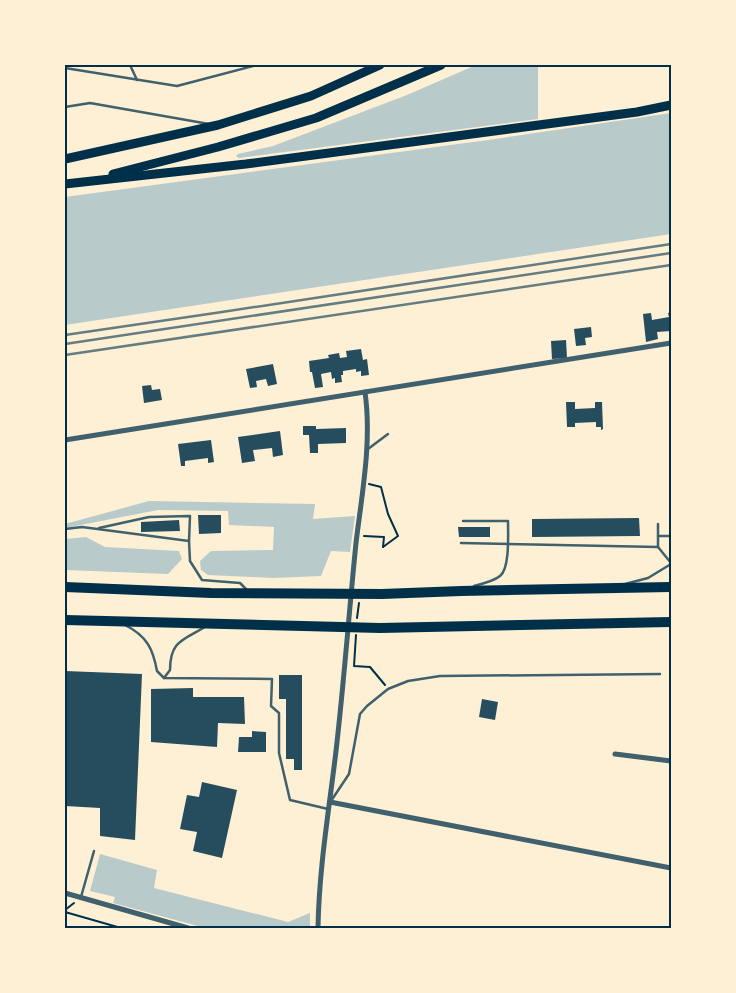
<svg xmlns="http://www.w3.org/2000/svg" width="736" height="993" viewBox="0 0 736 993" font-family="Helvetica,sans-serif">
	<rect width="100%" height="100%" fill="#fdf0d5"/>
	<g fill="#b9caca">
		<path d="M476 65H538V119L239 158 236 156 238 154 273 146 407 95Z"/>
		<path d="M671 113V234L65 325V197L488 140Z"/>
		<path d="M149 501 315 504 313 519 355 516 350 552 331 551 321 576 273 578 208 575 201 570 200 561 211 551 273 550 274 527 229 525 228 511 158 510 65 528V524Z"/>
		<path d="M86 537 105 547 179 551 182 559 168 574 65 570V539Z"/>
		<path d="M100 854 157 870 154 888 288 922 310 913V928H205L113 903 115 897 90 891Z"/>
	</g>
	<g fill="#264d5e">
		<path d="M671 312V331L657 332 658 339 646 342 643 314 651 313 652 320 669 317 668 313Z"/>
		<path d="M591 327 592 337 585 338 586 345 576 346 574 329Z"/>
		<path d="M566 340 567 358 552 359 551 341Z"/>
		<path d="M361 349 363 360 367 359 369 375 361 376V371L356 372V369L343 371V375H341L342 382 335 383V378L332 379 331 372 321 374 323 387 315 388 312 372H310L309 361 329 358 328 355 339 353 340 358 347 357 346 351Z"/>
		<path d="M273 364 277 384 268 386 266 379 256 381 257 387 250 388 246 369Z"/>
		<path d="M151 385 152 390 160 389 162 400 144 403 142 386Z"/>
		<path d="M566 402H575V409L595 408V402H602L603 429 601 430V427H596V422L575 423V427H567Z"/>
		<path d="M303 426H316V429L346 428V443L318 444V453H310L309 435H303Z"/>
		<path d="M280 431 283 455 273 457 272 448 253 450 255 461 242 463 238 437Z"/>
		<path d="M211 440 214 462 208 463V458L185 461V466H181L178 444Z"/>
		<path d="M198 515H221V533L199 534Z"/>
		<path d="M639 518 640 536 532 537V519Z"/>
		<path d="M179 520 180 531 141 532V522Z"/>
		<path d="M458 527H490V537H459Z"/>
		<path d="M65 671 142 674 135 840 100 836V808L65 806Z"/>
		<path d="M279 675H302V770H294V759H286V699H279Z"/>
		<path d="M193 688V697H244L245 724 218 723 217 747 151 742V689Z"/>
		<path d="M482 699 498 702 495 720 479 717Z"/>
		<path d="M252 731 266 732V752H238L239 737H252Z"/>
		<path d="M202 782 237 790 222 858 193 851 197 832 180 829 187 795 199 797Z"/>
	</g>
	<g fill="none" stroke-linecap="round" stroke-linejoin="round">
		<g stroke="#003049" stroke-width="2">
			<path d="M369 484 381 487 388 514 398 536 383 547"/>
			<path d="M364 536 384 537 383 547"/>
			<path d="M357 618 359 603"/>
			<path d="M356 635 354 666 370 667 385 685"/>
			<path d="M65 910 74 903"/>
			<path d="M65 912 121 928"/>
		</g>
		<g stroke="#3f606c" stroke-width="2.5">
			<path d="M130 65 137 80"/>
			<path d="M65 68 177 86 257 65"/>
			<path d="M65 107 90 103 209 124"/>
			<path d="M368 449 388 434"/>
			<path d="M463 521H508C508 534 510 568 500 576 494 581 482 584 474 586"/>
			<path d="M658 524V547L671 563"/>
			<path d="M99 528 149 517 190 516 189 541"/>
			<path d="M65 529 82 527 189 541 190 561 202 580 240 583 246 589"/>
			<path d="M658 536H671"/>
			<path d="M461 543 658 547"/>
			<path d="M625 584 648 578 671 564"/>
			<path d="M125 625C147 636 153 649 157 671L164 678 272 679 271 706 279 713V753L290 800 328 809"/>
			<path d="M164 678 170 670C170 641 183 640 205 627"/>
			<path d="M331 801 349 774 360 714 367 706 388 689 408 681 440 676 660 674"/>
			<path d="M81 897 94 851"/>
		</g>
		<g stroke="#3f606c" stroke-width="5">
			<path d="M65 440 671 343"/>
			<path d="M615 754 671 761"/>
			<path d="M330 802 671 868"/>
			<path d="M65 893 188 928"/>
			<path d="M318 928C319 868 329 810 336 751 344 682 349 612 356 543 362 493 372 442 365 392"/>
		</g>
		<g stroke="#003049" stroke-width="9">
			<path d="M65 159 218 125 311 96 380 65"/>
			<path d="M113 174 218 147 316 118 441 65"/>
			<path d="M65 184 246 164 637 112 671 105"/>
		</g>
		<g stroke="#003049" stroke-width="10">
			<path d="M65 587 211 593 382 594 461 591 671 587"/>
			<path d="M65 620 380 628 671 622"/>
		</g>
		<g stroke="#657d81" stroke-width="2.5">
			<path d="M65 335 222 312 671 244"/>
			<path d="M65 344 671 253"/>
			<path d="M65 355 671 265"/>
		</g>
	</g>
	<rect width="736" height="993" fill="none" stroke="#fdf0d5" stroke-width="132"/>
	<rect x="66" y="66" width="604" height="861" fill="none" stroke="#003049" stroke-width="2"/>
</svg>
